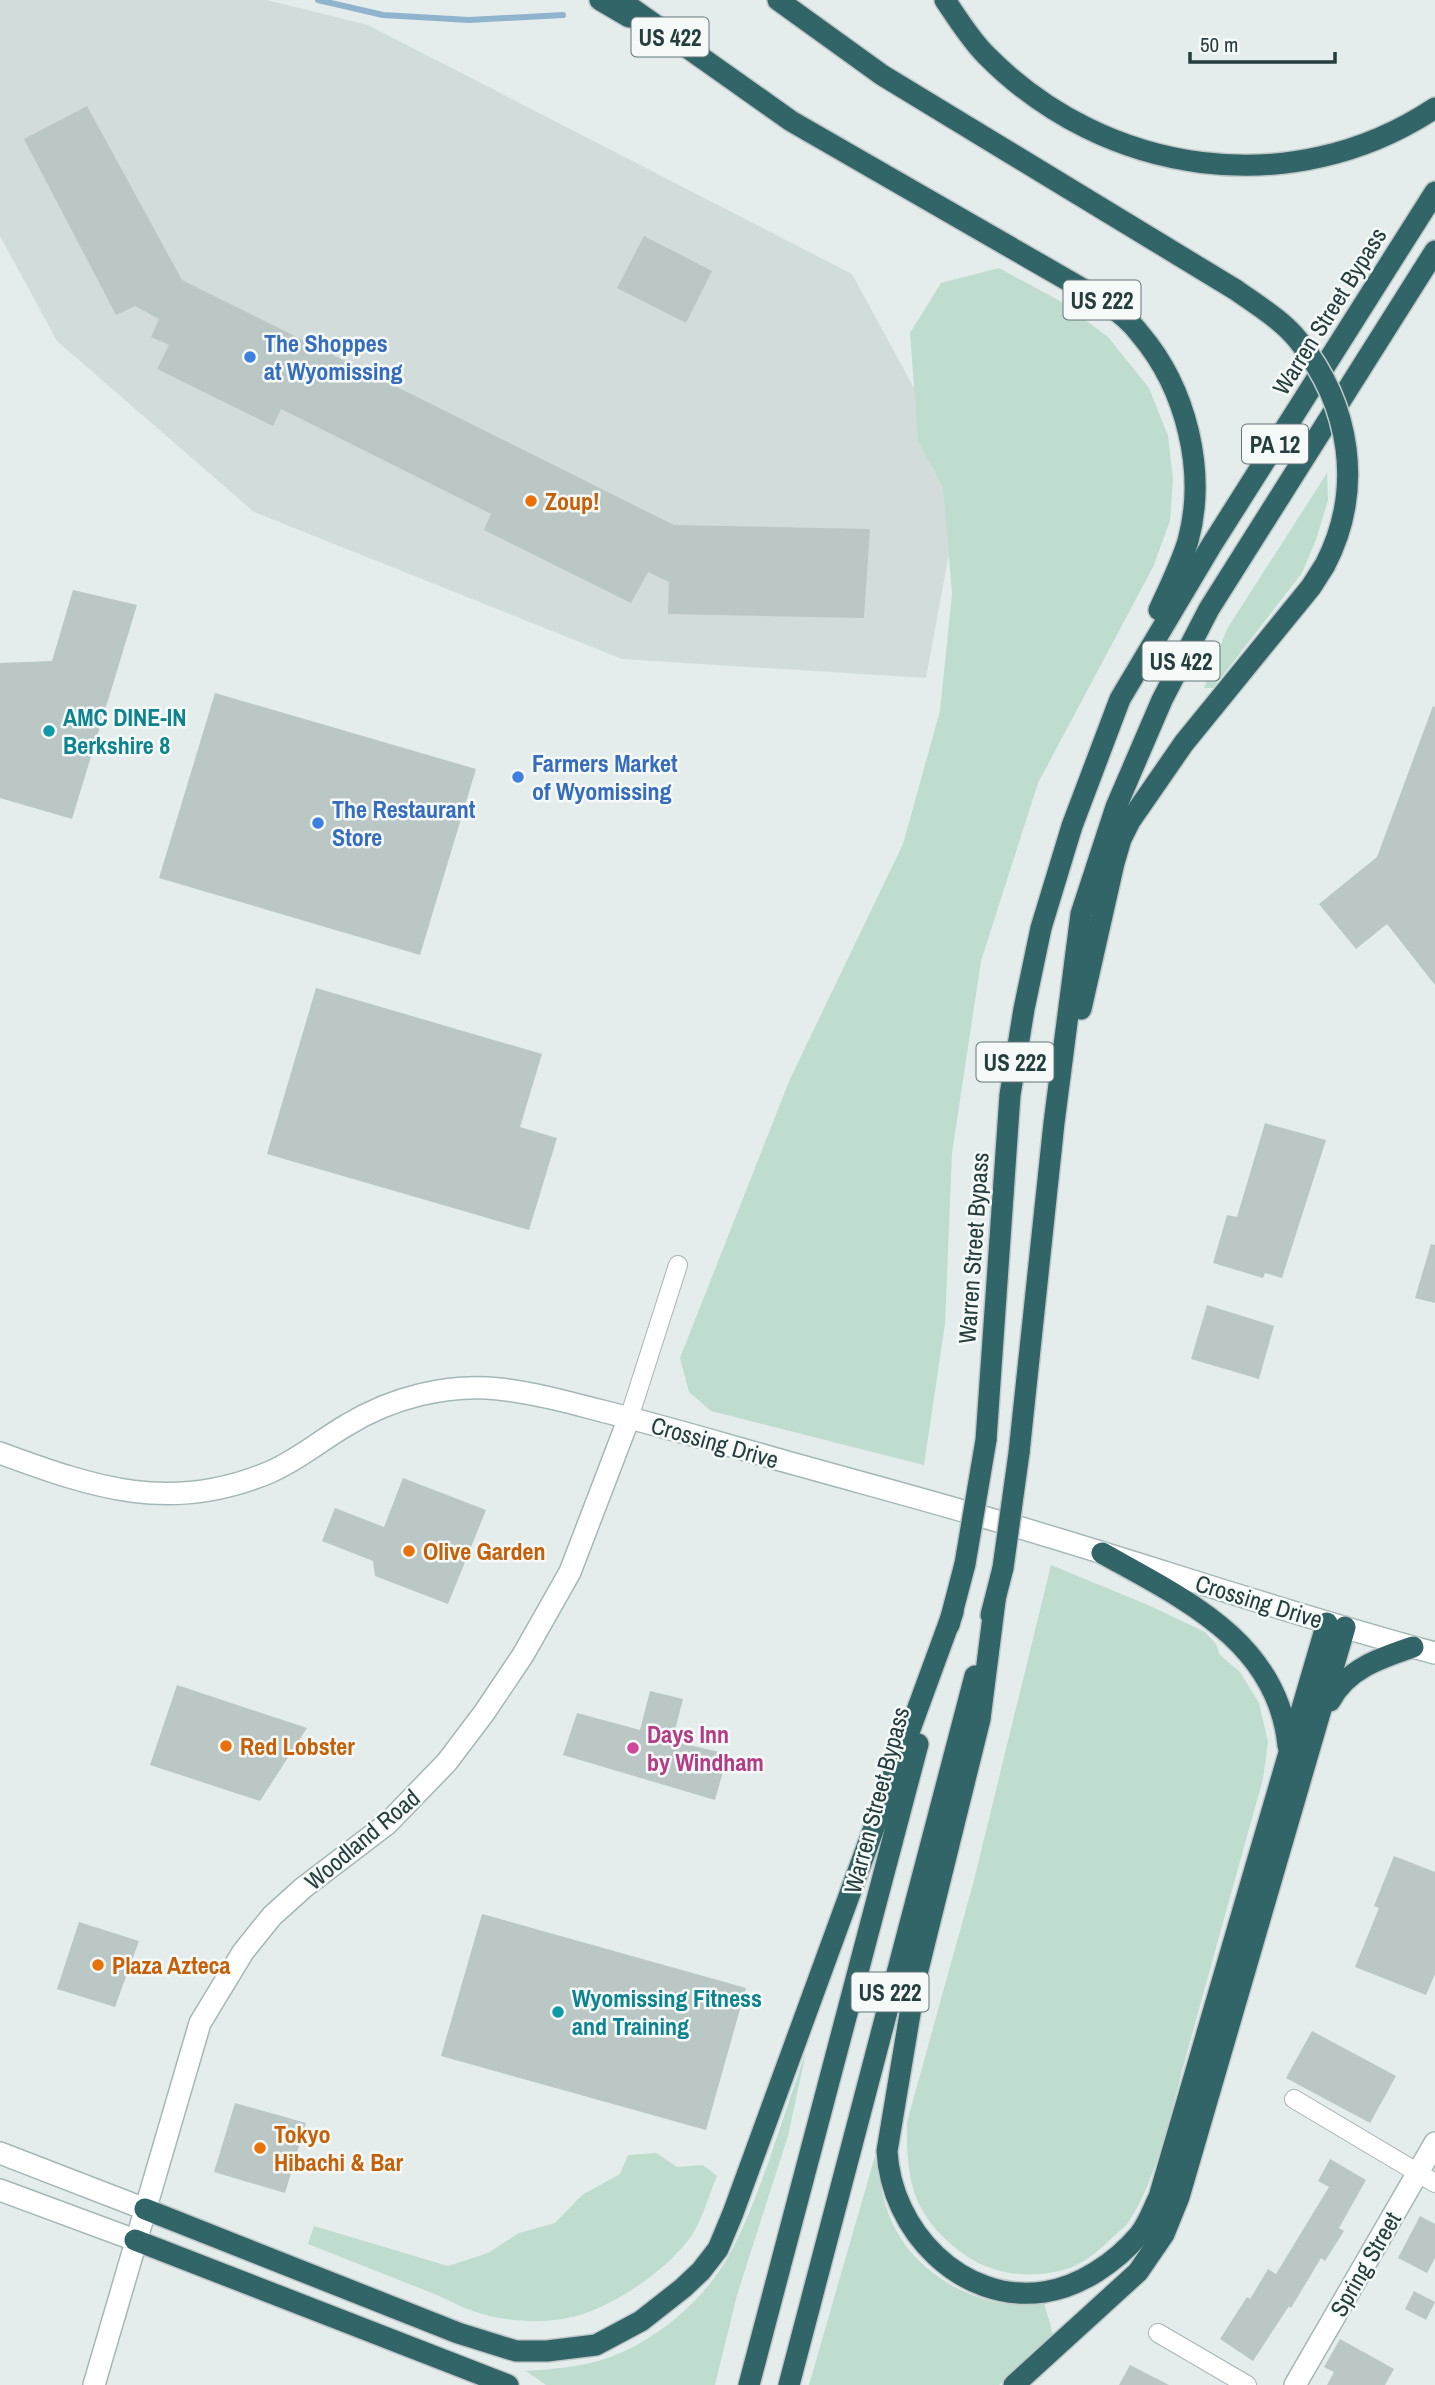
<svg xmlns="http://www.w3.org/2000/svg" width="1435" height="2385" viewBox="0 0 1435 2385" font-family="'Archivo Narrow',sans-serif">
	<rect width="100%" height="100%" fill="#e4edeb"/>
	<path fill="#d2dddb" d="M0 0H267L368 25 852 274 963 478 926 678 622 659 254 512 57 341 0 236Z"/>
	<g fill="#beddcf">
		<path d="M999 268 1060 301 1108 337 1149 388 1168 436 1173 479 1170 521 1153 567 1038 783 981 961 952 1153 945 1324 924 1465 711 1411 689 1392 680 1358 790 1079 903 844 940 711 952 594 943 487 918 441 910 333 941 283Z"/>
		<path d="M1327 473 1328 500 1316 540 1302 573 1213 688H1204L1227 629Z"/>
		<path d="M1051 1565 1148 1605 1205 1632 1216 1644 1220 1655 1240 1672 1259 1703 1268 1742 1263 1779C1237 1871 1212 1963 1186 2056 1173 2104 1157 2180 1129 2221 1126 2227 1119 2231 1114 2236 1103 2247 1087 2261 1072 2267 1038 2280 994 2276 965 2255 913 2217 906 2183 907 2122L974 1880Z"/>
		<path d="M806 2052 788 2136 737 2295 715 2385H546L526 2371C554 2369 583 2367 610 2357 660 2339 710 2295 734 2246 764 2185 783 2116 806 2052Z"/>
		<path d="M656 2153 677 2167 703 2165 717 2176C709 2194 703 2218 692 2235 669 2268 624 2299 586 2313 555 2324 517 2323 486 2315 466 2310 451 2301 432 2293 391 2277 349 2260 308 2244L314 2226 448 2266 488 2253 519 2233 555 2223 582 2195 620 2174 628 2155Z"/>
		<path d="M875 2156C880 2181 883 2207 896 2230 916 2268 958 2295 1000 2303 1013 2305 1030 2303 1044 2303L1054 2338 999 2385H809Z"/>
	</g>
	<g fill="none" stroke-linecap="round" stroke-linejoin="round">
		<path stroke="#90b3ce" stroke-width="6" d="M318 0 383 15 469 20 563 15"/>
	</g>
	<g fill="#bac7c5">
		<path d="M87 106 182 280 674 525 870 529 864 618 668 614 669 582 648 572 631 603 484 530 491 514 281 409 273 426 157 369 169 345 151 337 159 319 135 306 116 315 24 139Z"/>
		<path d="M644 236 712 271 686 323 617 288Z"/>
		<path d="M73 590 137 605 72 819 0 798V663L52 661Z"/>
		<path d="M215 693 476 769 420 955 159 878Z"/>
		<path d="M1433 706 1435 707V985L1387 924 1356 949 1319 904 1377 857Z"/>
		<path d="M316 988 542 1054 520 1127 557 1138 529 1230 267 1154Z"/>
		<path d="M1265 1123 1326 1140 1282 1278 1265 1273 1263 1278 1213 1263 1227 1215 1237 1217Z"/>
		<path d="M1431 1244 1435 1245V1303L1415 1298Z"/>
		<path d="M1207 1305 1274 1326 1259 1379 1191 1359Z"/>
		<path d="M403 1478 486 1510 448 1604 375 1576 373 1561 322 1541 335 1508 384 1527Z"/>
		<path d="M177 1685 307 1728 260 1801 150 1765Z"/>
		<path d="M650 1691 683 1699 672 1741 728 1754 715 1800 563 1755 577 1713 640 1730Z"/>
		<path d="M1394 1856 1435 1872V1974L1426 1995 1355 1967 1379 1908 1374 1906Z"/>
		<path d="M482 1914 746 1988 706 2130 441 2056Z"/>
		<path d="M79 1922 139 1941 115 2007 57 1989Z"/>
		<path d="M1312 2031 1396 2076 1370 2123 1286 2078Z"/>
		<path d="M235 2103 306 2123 285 2193 214 2172Z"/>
		<path d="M1330 2159 1366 2180 1339 2228 1344 2231 1325 2261 1321 2258 1291 2308 1289 2306 1253 2361 1220 2339 1247 2297 1250 2299 1268 2269 1276 2274 1329 2187 1318 2181Z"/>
		<path d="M1420 2216 1435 2224V2258L1427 2273 1398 2258Z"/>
		<path d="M1414 2291 1435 2302 1426 2320 1405 2309Z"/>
		<path d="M1340 2339 1394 2369 1385 2385H1327L1334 2372 1324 2367Z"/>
		<path d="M1130 2365 1169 2385H1119Z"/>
	</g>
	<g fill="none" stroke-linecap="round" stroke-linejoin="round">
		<defs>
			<g id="street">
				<path d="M629 1418 678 1265"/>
				<path d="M1294 2099 1435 2183"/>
				<path d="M1158 2333 1247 2385"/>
			</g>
			<g id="secondary">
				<path d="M0 1453C95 1488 171 1514 270 1472 298 1460 321 1440 347 1425 391 1398 448 1383 499 1389 534 1393 568 1402 602 1411 663 1426 723 1444 784 1461 851 1480 920 1498 987 1518 1137 1561 1284 1613 1435 1653"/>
				<path d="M0 2153 145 2209"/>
				<path d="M0 2190 135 2240"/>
				<path d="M94 2385 200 2023 243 1952 272 1916 303 1888 387 1824 447 1762 484 1713 523 1655 570 1572 629 1418"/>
				<path d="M1295 2385 1435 2143"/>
			</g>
			<g id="highway">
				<path d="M600 0 629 17"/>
				<path d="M620 0 791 121 1095 296C1112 307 1128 318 1140 334 1186 388 1207 471 1188 541 1181 564 1169 588 1159 610"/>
				<path d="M778 0 882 75 1236 290"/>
				<path d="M945 0C958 19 970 39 986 55 1105 176 1292 203 1435 108"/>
				<path d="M1081 1009 1114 863 1121 839 1130 821 1184 743 1311 587 1325 565"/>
				<path d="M986 1440 1010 1095 1024 1009 1041 928 1072 826 1120 699 1211 546 1435 192"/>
				<path d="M1019 1453 1054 1123 1081 914 1116 807 1162 700 1209 609 1435 251"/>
				<path d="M1102 1553C1182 1598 1278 1641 1288 1746"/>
				<path d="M995 1601 980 1719 916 1978 887 2151C891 2230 961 2304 1044 2292 1080 2287 1116 2262 1139 2235 1148 2224 1153 2209 1159 2197L1327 1623"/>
				<path d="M991 1615 1003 1568"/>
				<path d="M949 1625 965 1564"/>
				<path d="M1330 1701C1347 1669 1380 1658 1413 1647"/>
				<path d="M145 2209 458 2333 516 2351H547L596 2345 641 2321 683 2288 701 2271 718 2249 733 2213 953 1612"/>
				<path d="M135 2240 508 2385"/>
				<path d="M749 2385 918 1744"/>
				<path d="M789 2385 975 1676"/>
				<path d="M1014 2385 1138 2272 1164 2234 1179 2197 1345 1627"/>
			</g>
		</defs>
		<use href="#street" stroke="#a7b5b4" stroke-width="20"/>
		<use href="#secondary" stroke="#a3b8b6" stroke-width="24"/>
		<use href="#highway" stroke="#c2c9c9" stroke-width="24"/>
		<use href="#street" stroke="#fff" stroke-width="18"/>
		<use href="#secondary" stroke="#fff" stroke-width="21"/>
		<use href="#highway" stroke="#326568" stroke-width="21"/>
		<defs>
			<g id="highway-bridge">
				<path d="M1236 290C1257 305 1282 320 1298 340 1351 405 1364 490 1325 565"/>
				<path d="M965 1564 986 1440"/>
				<path d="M1003 1568 1019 1453"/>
			</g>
		</defs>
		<use href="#highway-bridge" stroke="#c2c9c9" stroke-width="24" stroke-linecap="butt"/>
		<use href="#highway-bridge" stroke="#326568" stroke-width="21"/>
	</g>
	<g fill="#3f7fe0" stroke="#f5f9f8" stroke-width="2.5">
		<circle cx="250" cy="357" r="7"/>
		<circle cx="518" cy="777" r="7"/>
		<circle cx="318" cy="823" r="7"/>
	</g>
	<g fill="#e8710a" stroke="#f5f9f8" stroke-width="2.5">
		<circle cx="531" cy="501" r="7"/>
		<circle cx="409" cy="1551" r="7"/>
		<circle cx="226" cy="1746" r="7"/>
		<circle cx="98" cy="1965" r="7"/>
		<circle cx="260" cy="2148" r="7"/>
	</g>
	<g fill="#0f9aa8" stroke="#f5f9f8" stroke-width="2.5">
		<circle cx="49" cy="731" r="7"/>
		<circle cx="558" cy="2012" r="7"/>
	</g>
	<circle fill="#d1479c" stroke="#f5f9f8" stroke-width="2.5" cx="633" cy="1748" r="7"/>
	<g text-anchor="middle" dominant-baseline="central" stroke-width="5" stroke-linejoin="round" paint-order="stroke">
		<g fill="#f5f9f8" stroke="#637576" stroke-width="2">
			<rect x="631.5" y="17.5" width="77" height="39" rx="5"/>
			<rect x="1063.5" y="280.5" width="77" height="39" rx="5"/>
			<rect x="1242" y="424.5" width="66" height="39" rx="5"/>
			<rect x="1142.5" y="641.5" width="77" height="39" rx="5"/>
			<rect x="976.5" y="1042.5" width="77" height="39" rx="5"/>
			<rect x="851.5" y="1972.5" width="77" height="39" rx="5"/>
		</g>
		<g font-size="23" font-weight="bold" fill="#243d3e">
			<text x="670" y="37">US 422</text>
			<text x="1102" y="300">US 222</text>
			<text x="1275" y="444">PA 12</text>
			<text x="1181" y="661">US 422</text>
			<text x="1015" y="1062">US 222</text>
			<text x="890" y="1992">US 222</text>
		</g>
		<g font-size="24" fill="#243d3e" stroke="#f5f9f8">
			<text transform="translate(1329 311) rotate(-58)">Warren Street Bypass</text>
			<text transform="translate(973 1248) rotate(-86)">Warren Street Bypass</text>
			<text transform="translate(715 1442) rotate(16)">Crossing Drive</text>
			<text transform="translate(1259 1601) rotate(17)">Crossing Drive</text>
			<text transform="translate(876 1800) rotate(-75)">Warren Street Bypass</text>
			<text transform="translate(362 1839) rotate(-40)">Woodland Road</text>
			<text transform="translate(1365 2264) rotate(-60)">Spring Street</text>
		</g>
		<g font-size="24" font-weight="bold" fill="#366cbe" stroke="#f5f9f8" text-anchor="start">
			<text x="264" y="343">The Shoppes<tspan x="264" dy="28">at Wyomissing</tspan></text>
			<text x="532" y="763">Farmers Market<tspan x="532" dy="28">of Wyomissing</tspan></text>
			<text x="332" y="809">The Restaurant<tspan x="332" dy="28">Store</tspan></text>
		</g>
		<g font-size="24" font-weight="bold" fill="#c56008" stroke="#f5f9f8" text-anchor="start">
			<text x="545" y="501">Zoup!</text>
			<text x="423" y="1551">Olive Garden</text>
			<text x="240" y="1746">Red Lobster</text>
			<text x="112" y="1965">Plaza Azteca</text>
			<text x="274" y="2134">Tokyo<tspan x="274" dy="28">Hibachi &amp; Bar</tspan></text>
		</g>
		<g font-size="24" font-weight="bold" fill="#0d838f" stroke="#f5f9f8" text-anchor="start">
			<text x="63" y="717">AMC DINE-IN<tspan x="63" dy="28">Berkshire 8</tspan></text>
			<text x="572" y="1998">Wyomissing Fitness<tspan x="572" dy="28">and Training</tspan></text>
		</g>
		<g font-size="24" font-weight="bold" fill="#b23c85" stroke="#f5f9f8" text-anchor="start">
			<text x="647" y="1734">Days Inn<tspan x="647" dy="28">by Windham</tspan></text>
		</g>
	</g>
	<path d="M1190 52v10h145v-10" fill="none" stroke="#243d3e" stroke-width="3.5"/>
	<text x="1200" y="52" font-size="21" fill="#243d3e" stroke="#f5f9f8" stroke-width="5" paint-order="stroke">50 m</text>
</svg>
